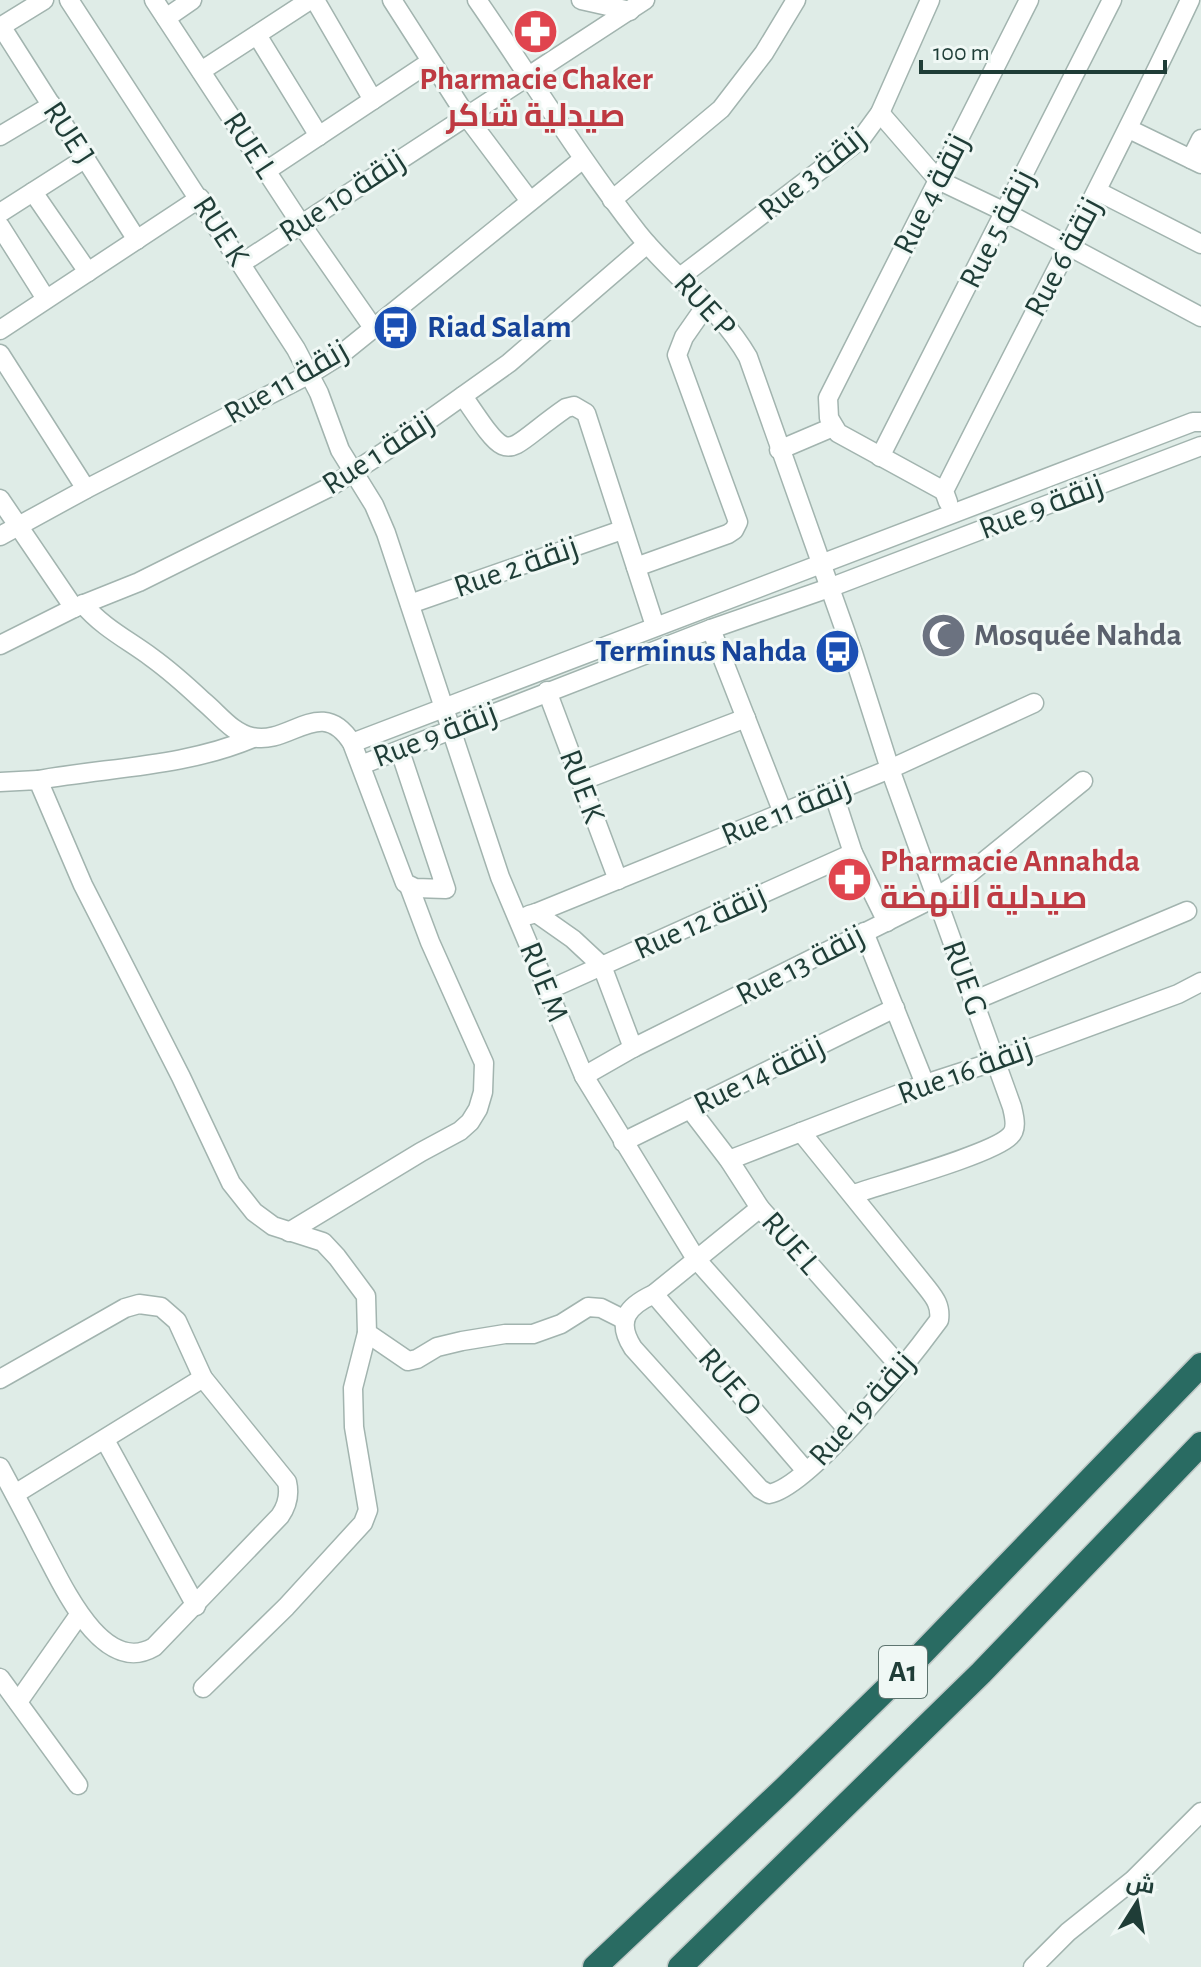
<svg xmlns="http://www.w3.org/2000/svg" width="1201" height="1967" viewBox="0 0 1201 1967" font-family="'Alegreya Sans',Cairo,sans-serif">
	<rect width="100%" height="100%" fill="#dfece7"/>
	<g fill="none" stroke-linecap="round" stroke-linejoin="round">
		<defs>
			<g id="minor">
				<path d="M69 0 296 349 319 393 340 450 374 505 386 533 500 877 584 1076 696 1259 848 1430"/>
				<path d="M154 0 301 224 374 329"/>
				<path d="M315 0 373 100"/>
				<path d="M392 0 467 117 530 201"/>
				<path d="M477 0C531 78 580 159 638 233 673 277 720 308 748 357L853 653 890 769 1012 1107C1014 1116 1018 1129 1010 1136 993 1154 883 1184 854 1194"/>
				<path d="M581 0 630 11"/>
				<path d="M166 18 192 0"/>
				<path d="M1 26 137 240"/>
				<path d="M0 27 44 0"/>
				<path d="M257 35 319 136"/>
				<path d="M201 71 310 0"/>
				<path d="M880 113 938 180 1005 212 1201 317"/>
				<path d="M1129 129 1201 164"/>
				<path d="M0 136 52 105"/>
				<path d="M1191 159 1201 139"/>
				<path d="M266 171 430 62"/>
				<path d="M1097 191 1201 244"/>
				<path d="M33 192 88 272"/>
				<path d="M612 200 721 109 764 53 796 0"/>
				<path d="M0 213 86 158"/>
				<path d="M0 226 46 299"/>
				<path d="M242 263 645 0"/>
				<path d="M680 277 861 139 880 113 930 0"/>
				<path d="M0 330 200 198"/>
				<path d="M0 354 86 489"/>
				<path d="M463 396C513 470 501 453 566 408L574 406 586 413 655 626"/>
				<path d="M779 450 833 427"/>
				<path d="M880 457 1112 0"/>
				<path d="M944 491 838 433 829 418 828 398 1029 0"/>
				<path d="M0 499 74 608"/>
				<path d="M948 502 944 491C1026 327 1112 166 1190 0"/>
				<path d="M0 536 86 489 310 374 339 356 583 159"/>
				<path d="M636 567 728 534 734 530 738 522 677 355 684 337 707 304"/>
				<path d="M83 604C102 627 128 640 151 657 169 670 187 686 203 701 219 714 232 733 252 737 290 746 321 694 352 743L405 883 415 888 446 889 400 751"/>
				<path d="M410 604 622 530"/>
				<path d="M711 629 783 813"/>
				<path d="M0 645 74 608 139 582 330 487 384 452 509 363 647 244"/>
				<path d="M547 691 618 880"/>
				<path d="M352 743 1193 422H1201"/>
				<path d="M361 765 711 629 829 588 1201 446"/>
				<path d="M38 780C111 767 184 767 253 738"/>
				<path d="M581 781 746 718"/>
				<path d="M0 782 38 780 83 885 181 1077 231 1183 254 1212 273 1226 323 1242 337 1257 366 1296 367 1333 408 1361 417 1359 437 1347 462 1341 505 1334H533L561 1324 588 1307 601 1308 625 1320"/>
				<path d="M833 792 853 853 887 922"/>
				<path d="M536 913 890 769 1034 703"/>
				<path d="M529 915 536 913 573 939 602 966 633 1048"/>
				<path d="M864 932 925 1084"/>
				<path d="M546 991 853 853"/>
				<path d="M973 1001 1187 911"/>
				<path d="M584 1076 633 1048 936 897 955 885 1083 781"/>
				<path d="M690 1109 729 1160 760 1208 902 1369"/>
				<path d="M623 1142 895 1008"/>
				<path d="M729 1160 925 1084 996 1061 1178 994 1201 982"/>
				<path d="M760 1208 654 1294C628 1306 615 1320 633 1348L760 1489 769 1494C811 1486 911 1358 939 1320 941 1306 935 1298 927 1288L801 1132"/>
				<path d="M289 1232 421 1152 460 1131 470 1122 478 1109 483 1092 484 1063 430 942 409 886"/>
				<path d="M654 1294 806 1471"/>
				<path d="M0 1379 125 1308 139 1304 161 1307 177 1321 203 1378 287 1482C290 1495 287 1506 280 1516L154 1647C101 1678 60 1579 41 1545 28 1519 14 1493 0 1467"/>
				<path d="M105 1440 196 1606"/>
				<path d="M15 1494 203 1378"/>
				<path d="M0 1678 78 1785"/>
				<path d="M203 1688 286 1607 363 1523 368 1510 354 1427 353 1388 367 1333"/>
				<path d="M18 1702 79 1615"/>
				<path d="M1033 1967 1068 1932 1133 1880 1201 1812"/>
			</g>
			<g id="highway">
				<path d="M595 1967 785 1788 909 1667 1201 1365"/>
				<path d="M680 1967 981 1673 1201 1444"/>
			</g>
		</defs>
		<use href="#minor" stroke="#a2b4af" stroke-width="21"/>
		<use href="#highway" stroke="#c0c9c7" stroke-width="27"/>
		<use href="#minor" stroke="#fff" stroke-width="18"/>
		<use href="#highway" stroke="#296b62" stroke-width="24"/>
	</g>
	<defs>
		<symbol id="pharmacy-disc" viewBox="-11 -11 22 22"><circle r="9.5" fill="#e0444e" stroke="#f0f8f5"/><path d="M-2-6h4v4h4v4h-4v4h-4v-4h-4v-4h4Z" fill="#fff"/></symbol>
		<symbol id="bus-disc" viewBox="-11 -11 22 22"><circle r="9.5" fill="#1a4fb4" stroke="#f0f8f5"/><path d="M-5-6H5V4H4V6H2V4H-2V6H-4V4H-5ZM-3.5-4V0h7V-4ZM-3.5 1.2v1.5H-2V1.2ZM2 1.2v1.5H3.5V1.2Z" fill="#fff"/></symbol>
		<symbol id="mosque-disc" viewBox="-11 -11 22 22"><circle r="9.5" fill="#6b7280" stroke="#f0f8f5"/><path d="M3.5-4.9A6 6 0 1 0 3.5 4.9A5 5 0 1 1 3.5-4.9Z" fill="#fff"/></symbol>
	</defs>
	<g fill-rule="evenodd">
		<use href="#pharmacy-disc" x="510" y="6" width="51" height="51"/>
		<use href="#bus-disc" x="370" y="302" width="51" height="51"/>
		<use href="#mosque-disc" x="918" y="610" width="51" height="51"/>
		<use href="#bus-disc" x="812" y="626" width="51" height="51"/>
		<use href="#pharmacy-disc" x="824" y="854" width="51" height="51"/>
	</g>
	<g text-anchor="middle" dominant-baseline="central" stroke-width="6" stroke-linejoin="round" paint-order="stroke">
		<rect fill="#f0f8f5" stroke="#5e7570" stroke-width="2" x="879" y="1646" width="48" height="52" rx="6"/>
		<g font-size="30" font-weight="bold" fill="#1f3d37">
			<text x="903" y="1672">A1</text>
		</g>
		<g font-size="32" font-weight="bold" fill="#be3a42" stroke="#f0f8f5">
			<text x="536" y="79">Pharmacie Chaker<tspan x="536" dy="37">صيدلية شاكر</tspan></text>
			<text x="880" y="861" text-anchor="start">Pharmacie Annahda<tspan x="880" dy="37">صيدلية النهضة</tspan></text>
		</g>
		<g font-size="32" fill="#1f3d37" stroke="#f0f8f5">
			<text transform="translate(69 133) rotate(57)">RUE J</text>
			<text transform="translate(250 145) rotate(57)">RUE L</text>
			<text transform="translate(812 174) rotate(-39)">Rue 3 زنقة</text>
			<text transform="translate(931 194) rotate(-63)">Rue 4 زنقة</text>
			<text transform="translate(342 196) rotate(-33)">Rue 10 زنقة</text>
			<text transform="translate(997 229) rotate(-63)">Rue 5 زنقة</text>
			<text transform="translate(221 231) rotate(57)">RUE K</text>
			<text transform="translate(1063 257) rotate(-62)">Rue 6 زنقة</text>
			<text transform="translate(705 305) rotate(47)">RUE P</text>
			<text transform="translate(286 382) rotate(-30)">Rue 11 زنقة</text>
			<text transform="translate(378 453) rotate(-33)">Rue 1 زنقة</text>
			<text transform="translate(1041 507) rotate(-21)">Rue 9 زنقة</text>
			<text transform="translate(516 567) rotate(-19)">Rue 2 زنقة</text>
			<text transform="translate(435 735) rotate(-21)">Rue 9 زنقة</text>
			<text transform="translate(582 786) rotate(69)">RUE K</text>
			<text transform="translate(786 811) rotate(-22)">Rue 11 زنقة</text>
			<text transform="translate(700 922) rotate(-24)">Rue 12 زنقة</text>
			<text transform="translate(800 965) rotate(-27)">Rue 13 زنقة</text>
			<text transform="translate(965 978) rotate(70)">RUE G</text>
			<text transform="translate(544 982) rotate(68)">RUE M</text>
			<text transform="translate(965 1071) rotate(-20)">Rue 16 زنقة</text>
			<text transform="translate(759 1075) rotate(-26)">Rue 14 زنقة</text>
			<text transform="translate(791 1243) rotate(49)">RUE L</text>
			<text transform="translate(730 1382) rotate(49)">RUE O</text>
			<text transform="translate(862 1409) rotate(-48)">Rue 19 زنقة</text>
		</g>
		<g font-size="32" font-weight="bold" fill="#164399" stroke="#f0f8f5" text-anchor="start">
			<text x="427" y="327">Riad Salam</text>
			<text x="807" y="651" text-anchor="end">Terminus Nahda</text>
		</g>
		<g font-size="32" font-weight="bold" fill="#5b616d" stroke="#f0f8f5" text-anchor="start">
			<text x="974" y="635">Mosquée Nahda</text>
		</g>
	</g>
	<g transform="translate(1137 1903) rotate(11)" stroke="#f0f8f5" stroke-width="6" paint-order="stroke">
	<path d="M0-6L14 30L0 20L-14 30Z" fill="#1f3d37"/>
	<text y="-12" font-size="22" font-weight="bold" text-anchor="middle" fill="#1f3d37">ش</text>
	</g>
	<path d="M921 60v12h244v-12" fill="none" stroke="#1f3d37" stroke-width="4"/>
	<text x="933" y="60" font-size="24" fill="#1f3d37" stroke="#f0f8f5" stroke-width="6" paint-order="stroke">100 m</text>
</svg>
